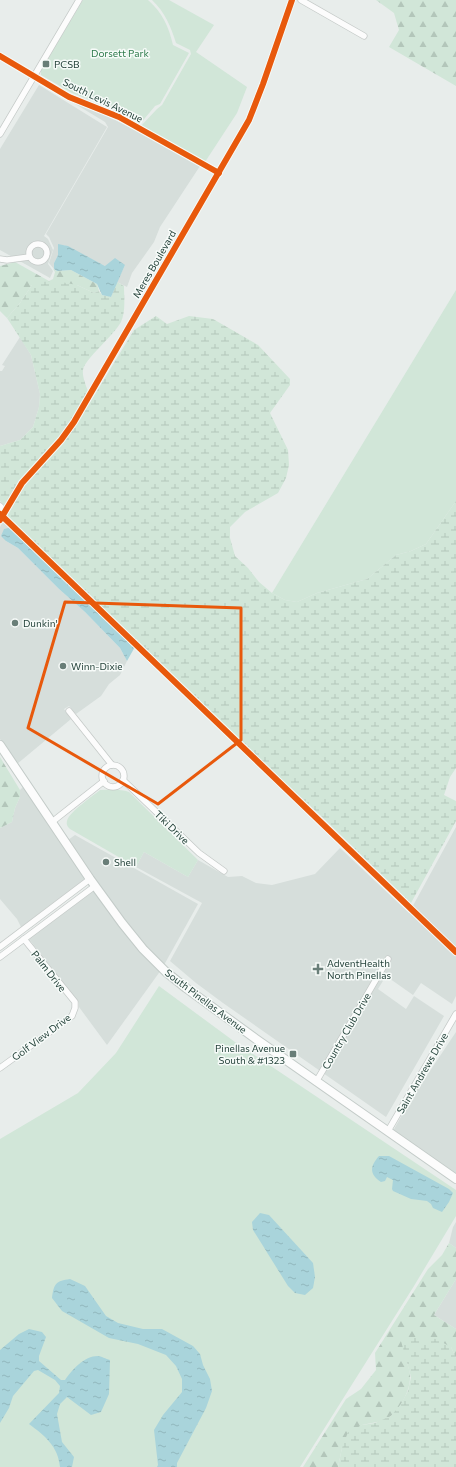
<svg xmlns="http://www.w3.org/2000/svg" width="456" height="1467" viewBox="0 0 456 1467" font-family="Commissioner,sans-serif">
	<defs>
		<pattern id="forest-firs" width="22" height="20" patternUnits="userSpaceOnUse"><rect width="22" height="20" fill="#d1e6d8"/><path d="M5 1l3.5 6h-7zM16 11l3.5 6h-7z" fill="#b3c6ba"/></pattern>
		<pattern id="wetland-marsh" width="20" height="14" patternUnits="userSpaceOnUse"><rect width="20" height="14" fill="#d1e6d8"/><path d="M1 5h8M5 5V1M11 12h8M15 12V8" fill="none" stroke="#b3c6ba"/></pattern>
		<pattern id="water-ripples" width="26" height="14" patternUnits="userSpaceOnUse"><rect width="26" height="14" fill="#a9d4db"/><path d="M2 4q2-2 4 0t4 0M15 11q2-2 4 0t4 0" fill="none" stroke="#91b7bd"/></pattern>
	</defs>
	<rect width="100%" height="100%" fill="#e8edeb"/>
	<g fill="#d6dedb">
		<path d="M39 85 107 127 44 236 48 239 53 250 48 264 53 271 50 278 0 250V149Z"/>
		<path d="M67 99 85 105 151 138 200 166 160 227 154 242 132 273 127 287 117 282 125 265 105 266 64 245H58V255L54 263V269L49 263 54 248 49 237 46 234 108 127 105 122Z"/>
		<path d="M20 337 31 355 40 394 39 407 33 427 20 440 0 446V371H2L5 366 2 365Z"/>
		<path d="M7 515 18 527H13L6 541 18 548 59 589 85 612 120 648 127 661 120 675 109 684 101 696 76 714 69 706 64 709 71 719 17 764 0 739V527Z"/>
		<path d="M24 786 86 878 21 927 17 919 0 899V828L12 822 15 808 20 797V790Z"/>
		<path d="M456 827V996L452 1004 421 983 413 995 386 976 378 989 406 1009 414 996 444 1016 386 1117 223 1003 196 983 170 961 202 903 136 867 144 852 188 877 198 860 228 877 242 876 256 883 272 885 315 874 340 848 409 913Z"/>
		<path d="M75 835 198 904 164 965 146 947 125 921 93 877 68 840Z"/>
		<path d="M95 890 161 970 107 1045 79 1007V1003L76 999 29 939Z"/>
		<path d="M456 1032V1175L393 1131 419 1085 420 1086Z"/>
		<path d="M456 1222V1248L449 1243 453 1227Z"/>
		<path d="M456 1279V1329L434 1315Z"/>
	</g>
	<g fill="#d1e6d8">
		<path d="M83 0H148C162 12 169 27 173 45L189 53 160 104 155 106 140 124 109 107 72 93 41 75V70Z"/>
		<path d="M152 0H169L214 25 196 52 247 87 237 113 205 162 141 126 157 109 162 105 191 54 190 50 176 43C171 27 165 12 152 0Z"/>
		<path d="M456 290V501L426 544 411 551 396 555 367 579 317 593 297 602 285 600 272 593Z"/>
		<path d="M100 790C110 790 121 789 129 792L198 860 188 877 144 852 136 867 70 829C68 827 66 825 67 821 69 812 93 796 100 790Z"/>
		<path d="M159 986 235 1042 456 1190V1216L414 1286 300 1467H0V1139L78 1093 116 1053Z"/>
	</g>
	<g fill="url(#forest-firs)">
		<path d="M376 0H456V86L389 47 399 30 394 13Z"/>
		<path d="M15 262 49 281 53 279 55 272 53 269 57 271 71 270 97 284 99 291 94 293 77 285H32L20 303 7 318 0 311V266Z"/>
		<path d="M0 757 20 790V797L15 808 12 822 0 828Z"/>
		<path d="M449 1243 456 1248V1279L434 1315 456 1329V1358L451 1347 407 1362C408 1367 411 1373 410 1378 410 1390 401 1408 391 1416 384 1422 371 1423 362 1425L342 1448 338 1467H303L346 1399 361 1389 376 1370 375 1353 428 1269 442 1255Z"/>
	</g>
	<g fill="url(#wetland-marsh)">
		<path d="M56 281 77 285 94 293 99 291 102 295 111 297 117 282 124 286C124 297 126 311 121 322 114 335 84 360 83 370 82 376 86 386 88 391L71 420 59 438 20 481 5 506 0 501V446L20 440 33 427 39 407 40 394 31 355 7 318 20 303 32 285 41 282Z"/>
		<path d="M156 316 167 324 189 316 213 319 258 345 290 379V385L270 413 288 450 289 465 286 478 278 493 245 512 230 527V538L235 556 248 568 259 582 272 593 285 600 297 602 317 593 367 579 396 555 411 551 426 544 456 501V768L450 777 444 795 456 801V821L411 903 320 815 136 645 14 524 7 515 25 485 64 442 77 424 134 330Z"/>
		<path d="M415 1337 436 1339 451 1347 456 1358V1467H338L342 1448 348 1432 362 1425 375 1423 391 1416 401 1404 408 1391 411 1377 401 1341Z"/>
	</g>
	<g fill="url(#water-ripples)">
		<path d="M58 244 68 246 105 266 115 258 125 265 111 297 102 295 97 284 71 270 57 271 54 269V263L58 255Z"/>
		<path d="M13 527H18L136 645 127 661 120 648 85 612 59 589 18 548 6 541 1 536 4 529Z"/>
		<path d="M379 1156H389L449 1189 453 1193 449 1202 442 1212 433 1208 431 1204 427 1201 411 1199 393 1191 392 1189 393 1180 387 1177 385 1181 381 1182C369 1174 370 1166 379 1156Z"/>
		<path d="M260 1213 269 1215 313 1263 315 1277 313 1288 305 1295 295 1293 288 1286 253 1230 252 1222Z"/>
		<path d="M70 1279 85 1286 106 1316 118 1323 143 1329H162L193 1346 200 1354 203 1365 210 1379 212 1391 206 1408 177 1463V1467H157L158 1465 154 1430 163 1415 182 1392V1379L176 1366 166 1355 138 1344 109 1338 62 1311 52 1298C54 1283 56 1281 70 1279Z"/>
		<path d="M29 1329 42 1332 46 1337 39 1356V1361L61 1380H65C72 1370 84 1356 98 1356 101 1356 106 1359 110 1360L109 1394 101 1412 91 1415 67 1397 60 1404 57 1414 62 1442 74 1457 72 1467H60C58 1446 45 1436 29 1424L59 1393 60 1386 55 1380 38 1370 34 1371 13 1396 9 1408 0 1423V1350L19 1334Z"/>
	</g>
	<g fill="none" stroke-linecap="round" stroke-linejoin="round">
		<defs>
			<g id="minor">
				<path d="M301 0 364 36"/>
				<path d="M0 56 69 97 119 117 219 173"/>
				<path d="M0 134 79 0"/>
				<circle cx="38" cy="253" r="9"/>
				<path d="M0 259 7 260 29 257"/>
				<path d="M0 506 5 511"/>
				<path d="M0 520 22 483 61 440 74 422 249 120 263 84 292 0"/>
				<path d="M69 711 112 765"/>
				<circle cx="113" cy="776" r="11"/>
				<path d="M123 780 199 853 224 871"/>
				<path d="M52 822 104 781"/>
				<path d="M0 947 90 879"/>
				<path d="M0 957 95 886"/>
				<path d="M0 1068 72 1016 75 1008V1002L24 939"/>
				<path d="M316 1082 388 959"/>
				<path d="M388 1131 456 1014"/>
			</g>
			<path id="secondary" d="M0 745 90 879 122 923 143 949 166 972 186 988 256 1039 456 1179"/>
		</defs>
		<use href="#minor" stroke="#c5cac8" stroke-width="7"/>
		<use href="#secondary" stroke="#c3cbc8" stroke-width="10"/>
		<use href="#minor" stroke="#fcfcfc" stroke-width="5.5"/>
		<use href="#secondary" stroke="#fcfcfc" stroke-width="8"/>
		<defs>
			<g id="cycleway">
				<path d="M0 56 69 97 119 117 219 173"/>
				<path d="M0 514 456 952"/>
				<path d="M0 520 22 483 61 440 74 422 249 120 263 84 292 0"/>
			</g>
		</defs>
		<use href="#cycleway" stroke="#f7fbf9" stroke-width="8"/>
		<use href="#cycleway" stroke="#e8590c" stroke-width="6"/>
	</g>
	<path fill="none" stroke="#e8590c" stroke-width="3" stroke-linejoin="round" d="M65 602 241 608V740L158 804 28 728Z"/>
	<g fill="#697e78" stroke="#f7fbf9" stroke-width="1.5">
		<rect x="42" y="60" width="8" height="8" rx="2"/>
		<circle cx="15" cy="623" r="4"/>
		<circle cx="63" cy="666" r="4"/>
		<circle cx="106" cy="862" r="4"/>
		<path d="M316 963h4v4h4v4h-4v4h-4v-4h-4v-4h4z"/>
		<rect x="289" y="1050" width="8" height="8" rx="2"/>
	</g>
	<g text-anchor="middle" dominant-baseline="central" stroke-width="3" stroke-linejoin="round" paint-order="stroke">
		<g font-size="10" fill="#2d7a4b" stroke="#f7fbf9">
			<text x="120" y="53">Dorsett Park</text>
		</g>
		<g font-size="10" fill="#24423a" stroke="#f7fbf9" text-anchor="start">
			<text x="54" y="64">PCSB</text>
			<text x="23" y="623">Dunkin'</text>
			<text x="71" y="666">Winn-Dixie</text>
			<text x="114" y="862">Shell</text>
			<text x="327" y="963">AdventHealth<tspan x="327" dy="12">North Pinellas</tspan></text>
			<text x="285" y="1048" text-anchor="end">Pinellas Avenue<tspan x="285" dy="12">South &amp; #1323</tspan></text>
		</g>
		<g font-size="10" fill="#24423a" stroke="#f7fbf9">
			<text transform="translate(103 100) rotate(26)">South Levis Avenue</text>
			<text transform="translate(154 264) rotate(-60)">Meres Boulevard</text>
			<text transform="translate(172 827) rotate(44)">Tiki Drive</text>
			<text transform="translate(49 971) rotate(52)">Palm Drive</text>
			<text transform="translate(206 1001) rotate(37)">South Pinellas Avenue</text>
			<text transform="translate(346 1031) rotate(-60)">Country Club Drive</text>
			<text transform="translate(41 1037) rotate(-37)">Golf View Drive</text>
			<text transform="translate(422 1073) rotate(-60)">Saint Andrews Drive</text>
		</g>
	</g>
</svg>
